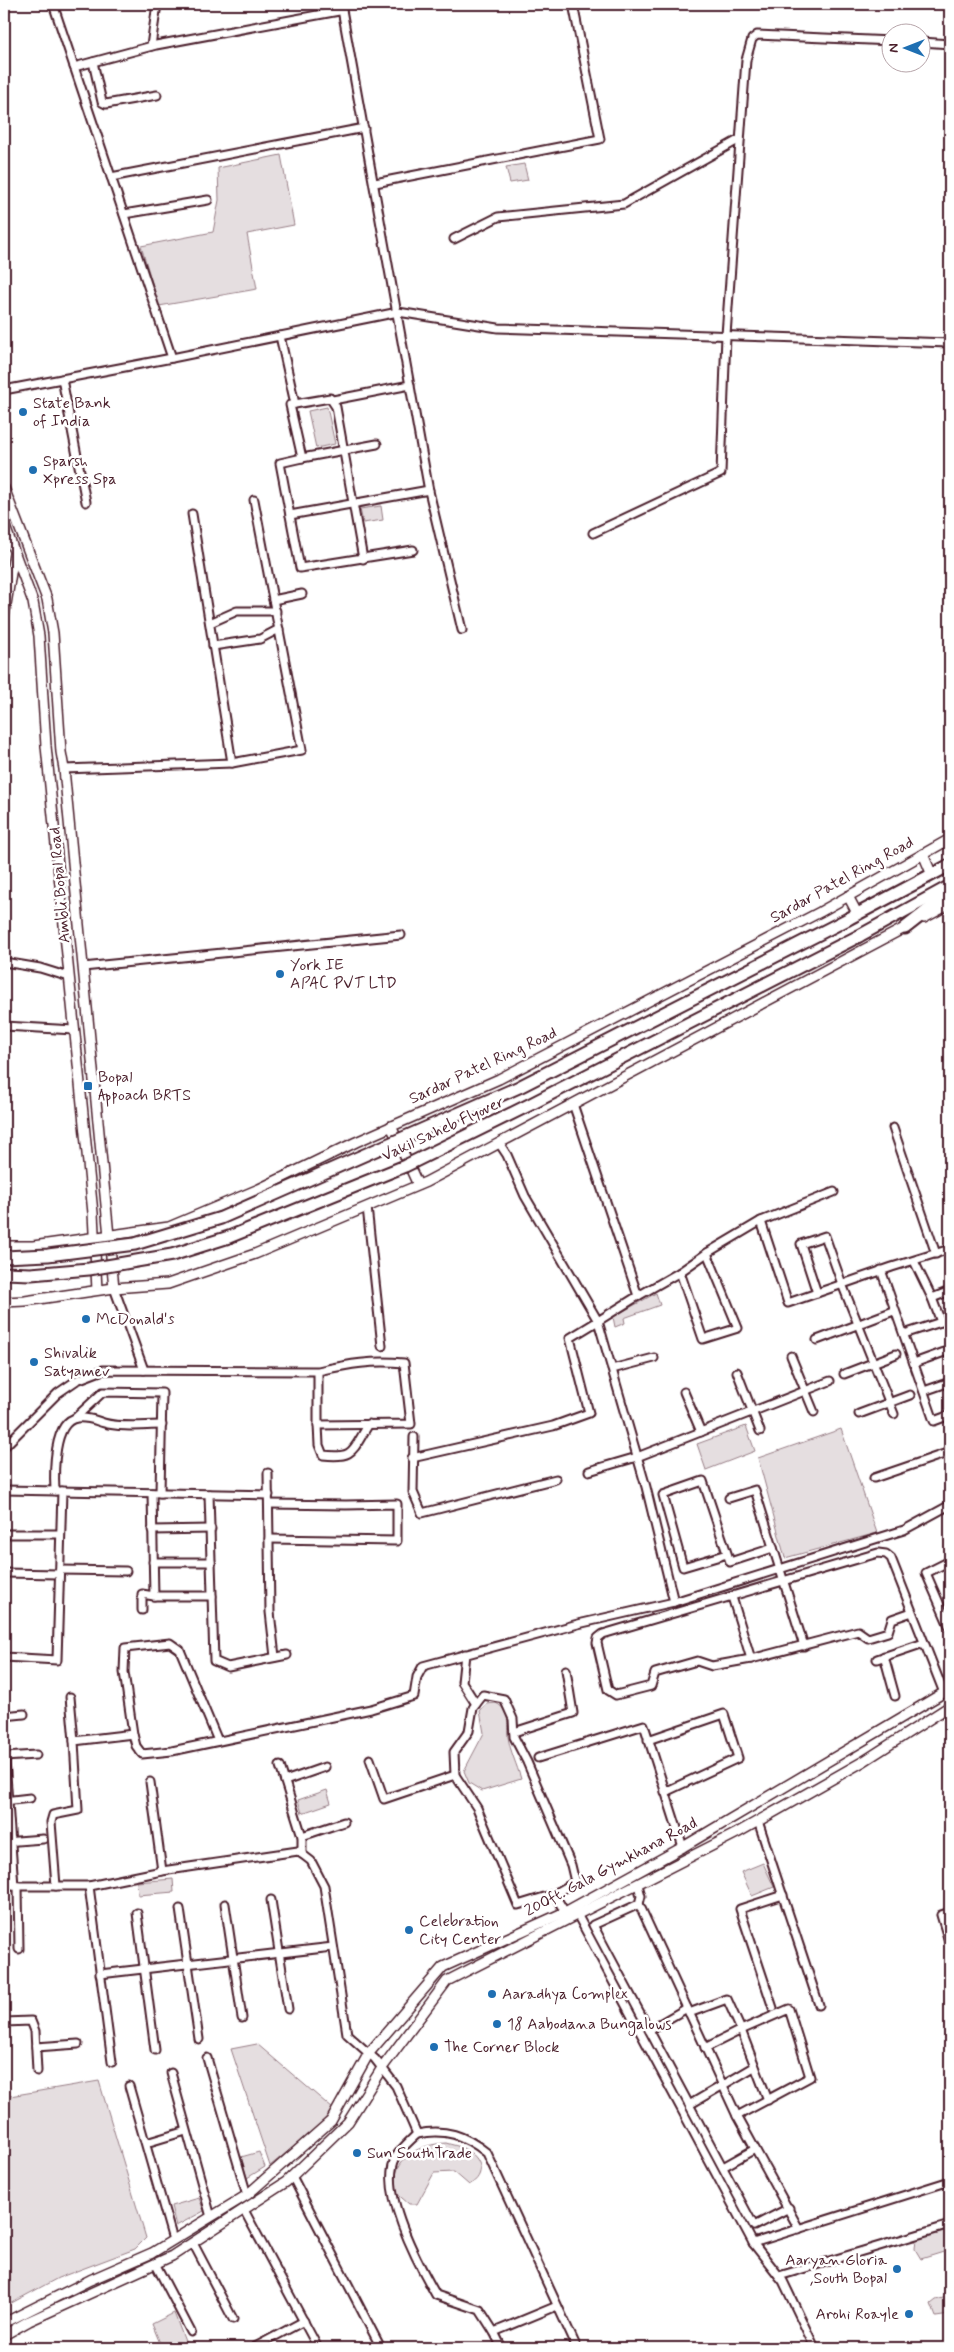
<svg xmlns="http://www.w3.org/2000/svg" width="954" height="2352" viewBox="0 0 954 2352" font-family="Mynerve,sans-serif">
	<rect width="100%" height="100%" fill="#fff"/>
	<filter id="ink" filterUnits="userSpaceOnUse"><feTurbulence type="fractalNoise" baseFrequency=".02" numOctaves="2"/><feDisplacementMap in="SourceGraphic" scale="10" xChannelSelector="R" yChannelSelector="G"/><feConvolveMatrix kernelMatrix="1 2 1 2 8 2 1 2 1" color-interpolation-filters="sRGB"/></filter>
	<g filter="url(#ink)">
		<g fill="#e5dee0" stroke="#987e86">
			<path d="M281 155 294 225 247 234 257 289 159 306 141 246 213 232 219 200 218 168Z"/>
			<path d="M524 164 528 180 510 183 506 167Z"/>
			<path d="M327 407 335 444 316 448 308 411Z"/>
			<path d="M381 506 383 520 363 523 360 509Z"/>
			<path d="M656 1293 660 1305 624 1318 625 1323 615 1327 613 1317Z"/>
			<path d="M746 1426 755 1451 706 1470 697 1444Z"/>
			<path d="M841 1429 877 1533 785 1558 758 1458Z"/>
			<path d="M496 1703C512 1712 506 1723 508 1737 510 1751 517 1765 521 1779L482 1791 469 1783 464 1771 484 1733 480 1711 486 1704Z"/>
			<path d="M327 1790 331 1803 302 1813 298 1800Z"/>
			<path d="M763 1863 774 1887 752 1896 741 1872Z"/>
			<path d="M173 1879 174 1892 138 1895 137 1882Z"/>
			<path d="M257 2044 333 2109 320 2125 270 2166 231 2049Z"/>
			<path d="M99 2081 146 2238 135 2249 58 2278 4 2307V2097Z"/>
			<path d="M446 2143C452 2145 460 2146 465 2149 482 2158 487 2175 469 2185L454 2172 434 2173 417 2204H409L395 2192C396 2186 395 2177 397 2171 404 2151 427 2144 446 2143Z"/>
			<path d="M259 2152 265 2167 247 2178 241 2157Z"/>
			<path d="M199 2198 204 2211 176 2226 171 2206Z"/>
			<path d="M946 2229 950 2231V2250L921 2259 915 2249 916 2238Z"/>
			<path d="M950 2296V2315L936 2317 931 2304 936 2300Z"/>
			<path d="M174 2313 186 2344 178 2348H162L152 2324Z"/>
		</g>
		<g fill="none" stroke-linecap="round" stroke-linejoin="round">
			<defs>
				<g id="minor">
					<path d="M53 4 172 358"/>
					<path d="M341 4 429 491 462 630"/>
					<path d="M922 42 950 44"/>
					<path d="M151 46 157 4"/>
					<path d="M93 62 102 102 106 104 157 95"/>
					<path d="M74 67 156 45 339 11"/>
					<path d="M111 177 364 128"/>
					<path d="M375 183 600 139 573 4"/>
					<path d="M124 214 208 200"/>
					<path d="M454 239 498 217 624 204 740 139"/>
					<path d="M280 336 295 404 330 398 336 407 363 559"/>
					<path d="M62 379 86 502"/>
					<path d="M4 390 172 358 398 312 498 328 950 343"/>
					<path d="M333 400 410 385"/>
					<path d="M295 404 290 405 302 458 377 444"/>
					<path d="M302 458 280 463 300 568 413 550"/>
					<path d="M192 514 232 763"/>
					<path d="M290 515 429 490"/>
					<path d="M593 533 721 473 726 335 746 60 752 39 757 35 892 41"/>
					<path d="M273 600 302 594"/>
					<path d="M210 623 237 611H276"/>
					<path d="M213 646 260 639 279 629"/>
					<path d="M64 769 232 763 302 750 254 500"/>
					<path d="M4 962 40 968 69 977"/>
					<path d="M83 967 401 935"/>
					<path d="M4 1026 74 1030"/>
					<path d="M573 1104 638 1296 598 1321 646 1487 674 1602"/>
					<path d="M893 1128 936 1254"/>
					<path d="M367 1207 382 1346"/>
					<path d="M761 1221 788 1303 892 1267 950 1249"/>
					<path d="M914 1261 932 1298 950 1291"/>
					<path d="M881 1270 934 1421 950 1415"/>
					<path d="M680 1272 703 1339 738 1328 707 1253"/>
					<path d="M114 1288 144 1370"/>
					<path d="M817 1293 801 1244 825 1236 842 1284 894 1414"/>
					<path d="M638 1296 680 1272 707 1253 761 1221 834 1192"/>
					<path d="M932 1298 941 1322 950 1319"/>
					<path d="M904 1334 941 1322"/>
					<path d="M817 1340 891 1312"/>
					<path d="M791 1356 814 1412"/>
					<path d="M914 1363 950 1350"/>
					<path d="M612 1369 654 1358"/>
					<path d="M737 1372 760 1431"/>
					<path d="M844 1374 896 1354"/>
					<path d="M924 1391 950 1382"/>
					<path d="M684 1392 701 1432"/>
					<path d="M859 1414 910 1395"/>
					<path d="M75 1418 103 1392 162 1393 160 1493"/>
					<path d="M318 1425 319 1445 323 1455C355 1459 352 1450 369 1424"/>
					<path d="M414 1437 413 1492 422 1513 556 1479"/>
					<path d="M4 1447 58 1393 77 1380 103 1370 315 1371H318C350 1364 371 1360 404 1363L411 1424 318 1425V1371"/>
					<path d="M412 1458 553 1426 589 1413 570 1338 598 1321 525 1196 507 1155 499 1143"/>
					<path d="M589 1471 637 1457 830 1381"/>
					<path d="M268 1473 270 1612 275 1657"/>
					<path d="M874 1478 950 1452"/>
					<path d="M4 1490 269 1495"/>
					<path d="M55 1491C54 1473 53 1421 77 1418 88 1417 94 1420 104 1423 121 1428 144 1425 162 1425"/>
					<path d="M209 1494 214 1661 228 1667 287 1655"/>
					<path d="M729 1498 755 1490 804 1646"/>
					<path d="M152 1530 211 1529"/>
					<path d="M4 1534H60"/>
					<path d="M269 1539 397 1541V1504L346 1505 269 1504"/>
					<path d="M727 1554 683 1567 663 1495 703 1481 730 1562 773 1548"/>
					<path d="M950 1561 926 1573 950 1628"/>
					<path d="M153 1562H211"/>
					<path d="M60 1570 126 1571"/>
					<path d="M4 1573 59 1574"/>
					<path d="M154 1596H212"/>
					<path d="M732 1597 751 1659"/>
					<path d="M142 1610V1594L154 1596 152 1493"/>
					<path d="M912 1612 892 1619 888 1632 868 1638 858 1631 751 1659 712 1666 697 1661 655 1673 651 1686 616 1695 608 1690 597 1643 598 1638 603 1634 878 1553 886 1554 891 1558 944 1693"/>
					<path d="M465 1654 462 1682 476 1704"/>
					<path d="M884 1656 895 1696"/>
					<path d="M4 1657 57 1660 62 1491"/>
					<path d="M877 1659 924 1643"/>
					<path d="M70 1697 74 1741"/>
					<path d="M4 1716 24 1714"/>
					<path d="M514 1732 573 1713 566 1670"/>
					<path d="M133 1734 124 1672 125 1648 170 1643 180 1650 218 1741"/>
					<path d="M648 1740 724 1714 738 1758 665 1792"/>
					<path d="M4 1747 14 1886"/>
					<path d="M4 1757 36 1755"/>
					<path d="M538 1758 644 1725 683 1847"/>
					<path d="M370 1759 384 1799 455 1775"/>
					<path d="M280 1766 302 1836V1854"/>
					<path d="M285 1781 325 1767"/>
					<path d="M150 1782 162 1871"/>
					<path d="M4 1801 30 1798"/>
					<path d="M758 1821 819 2005"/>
					<path d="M302 1836 344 1822"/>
					<path d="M4 1842 43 1839"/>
					<path d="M638 1885 641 1896 639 1904 593 1925 754 2226 789 2208"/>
					<path d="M4 1886H89L162 1871 298 1851 311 1861 324 1886 347 2034 375 2059 396 2086 417 2134C445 2128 465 2135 487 2153L577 2348"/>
					<path d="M18 1886 19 1949"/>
					<path d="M56 1886 51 1822 53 1815 78 1810 74 1741 133 1734 136 1746 142 1754 172 1751 371 1709 414 1696 417 1677 423 1666 578 1624 674 1602 904 1530 950 1505"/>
					<path d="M89 1886 112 2062"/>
					<path d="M554 1894 575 1882 571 1865 527 1762 514 1737 513 1719 504 1699 483 1695 473 1708 469 1731 454 1752 455 1775 477 1808 518 1905 554 1894 565 1912"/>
					<path d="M271 1900 288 2009"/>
					<path d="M225 1904 242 2018"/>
					<path d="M639 1904 737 2116 799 2229"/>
					<path d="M180 1909 199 2039"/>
					<path d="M950 1912 941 1915 950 1945"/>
					<path d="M137 1913 155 2050"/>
					<path d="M578 1916 753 2243 783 2281 815 2348"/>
					<path d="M100 1974 333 1947"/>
					<path d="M773 2008 740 1909 783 1895"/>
					<path d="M689 2013 727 1999 741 2030 789 2009 810 2077 737 2116"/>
					<path d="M4 2022 31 2021 35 2031 37 2071"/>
					<path d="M649 2030 687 2008"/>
					<path d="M36 2047 78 2044"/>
					<path d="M705 2048 741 2030 768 2100"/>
					<path d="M207 2058 247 2195"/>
					<path d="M171 2073 211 2217"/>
					<path d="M129 2086 173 2240"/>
					<path d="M689 2105 754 2067"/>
					<path d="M417 2134C410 2141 400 2149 396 2157 378 2190 419 2265 436 2295L480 2310 494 2332"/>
					<path d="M146 2143 186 2131"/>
					<path d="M723 2167 755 2149"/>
					<path d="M292 2176 381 2348"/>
					<path d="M244 2210 318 2348"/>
					<path d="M193 2243 233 2319"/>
					<path d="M753 2243 950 2181"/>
					<path d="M155 2263 191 2332"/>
					<path d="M779 2276 950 2225"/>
					<path d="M253 2348 304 2321"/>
					<path d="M429 2348H430"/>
					<path d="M502 2348 494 2332 557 2306"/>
				</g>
				<g id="tertiary">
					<path d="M4 488 47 599 53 633 61 752 64 769 114 1288"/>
					<path d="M4 524 33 602 39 636 46 746 93 1213 97 1290"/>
					<path d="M4 617 14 554"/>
					<path d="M923 854 932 875"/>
					<path d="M848 896 857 913"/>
					<path d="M924 918 950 904"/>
					<path d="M391 1126 418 1185"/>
					<path d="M4 1246H33L169 1227 259 1189 356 1142 499 1079 820 912 950 839"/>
					<path d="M4 1302 25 1301 114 1288 168 1284 255 1254 426 1182 910 925"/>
					<path d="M4 2323 90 2280 152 2253 247 2195 331 2121 369 2053 443 1967 565 1912 683 1847 950 1689"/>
					<path d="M4 2335 29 2321 172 2256 286 2182 348 2122 382 2068 447 1981 737 1833 864 1761 950 1706"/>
				</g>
				<g id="trunk">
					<path d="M848 919 950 865"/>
					<path d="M905 928 950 893"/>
					<path d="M859 936 950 886"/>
				</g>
			</defs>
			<use href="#minor" stroke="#4a1f2b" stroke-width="11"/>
			<use href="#tertiary" stroke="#4a1f2b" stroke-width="12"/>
			<use href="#trunk" stroke="#4a1f2b" stroke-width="15"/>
			<use href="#minor" stroke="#fff" stroke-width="7"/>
			<use href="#tertiary" stroke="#fff" stroke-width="9"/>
			<use href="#trunk" stroke="#fff" stroke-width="11"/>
			<defs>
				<g id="trunk-bridge">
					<path d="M4 1257 48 1255 135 1244 221 1218 519 1087 848 919"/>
					<path d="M4 1273 31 1274 89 1269 172 1255 229 1237 405 1166 529 1105 859 936"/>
				</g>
			</defs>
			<use href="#trunk-bridge" stroke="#4a1f2b" stroke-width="15" stroke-linecap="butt"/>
			<use href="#trunk-bridge" stroke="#fff" stroke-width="11"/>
		</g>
	</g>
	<g fill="#1f6fb2" stroke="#fff" stroke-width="2">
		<circle cx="23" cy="412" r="5"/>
		<circle cx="33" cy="470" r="5"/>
		<circle cx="280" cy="974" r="5"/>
		<rect x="83" y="1081" width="10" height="10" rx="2.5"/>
		<circle cx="86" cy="1319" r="5"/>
		<circle cx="34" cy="1362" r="5"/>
		<circle cx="409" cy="1930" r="5"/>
		<circle cx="492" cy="1994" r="5"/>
		<circle cx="497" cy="2024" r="5"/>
		<circle cx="434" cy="2047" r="5"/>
		<circle cx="357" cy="2153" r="5"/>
		<circle cx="897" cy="2269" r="5"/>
		<circle cx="909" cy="2314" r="5"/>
	</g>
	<g text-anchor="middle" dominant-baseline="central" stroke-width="5" stroke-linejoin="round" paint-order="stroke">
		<g font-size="16" fill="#4a1f2b" stroke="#fff" text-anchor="start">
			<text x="33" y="403">State Bank<tspan x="33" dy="18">of India</tspan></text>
			<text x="43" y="461">Sparsh<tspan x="43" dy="18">Xpress Spa</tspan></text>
			<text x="290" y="965">York IE<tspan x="290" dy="18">APAC PVT LTD</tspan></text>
			<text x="98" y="1077">Bopal<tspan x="98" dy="18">Appoach BRTS</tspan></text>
			<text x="96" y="1319">McDonald's</text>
			<text x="44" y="1353">Shivalik<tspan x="44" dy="18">Satyamev</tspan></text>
			<text x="419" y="1921">Celebration<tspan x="419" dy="18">City Center</tspan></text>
			<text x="502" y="1994">Aaradhya Complex</text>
			<text x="507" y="2024">18 Aabodana Bungalows</text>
			<text x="444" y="2047">The Corner Block</text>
			<text x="367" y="2153">Sun SouthTrade</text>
			<text x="887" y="2260" text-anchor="end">Aaryan Gloria<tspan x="887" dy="18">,South Bopal</tspan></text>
			<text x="899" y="2314" text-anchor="end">Arohi Roayle</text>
		</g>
		<g font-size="16" fill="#4a1f2b" stroke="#fff">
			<text transform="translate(842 880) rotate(-29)">Sardar Patel Ring Road</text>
			<text transform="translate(60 885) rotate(-95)">Ambli Bopal Road</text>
			<text transform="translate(483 1066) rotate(-25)">Sardar Patel Ring Road</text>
			<text transform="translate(443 1129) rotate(-25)">Vakil Saheb Flyover</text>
			<text transform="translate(611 1867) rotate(-28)">200ft. Gala Gymkhana Road</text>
		</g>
	</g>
	<rect width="954" height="2352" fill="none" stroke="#fff" stroke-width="20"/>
	<rect x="10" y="10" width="934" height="2332" fill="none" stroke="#4a1f2b" stroke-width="2" filter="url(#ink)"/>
	<g transform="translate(906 48) rotate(270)"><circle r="24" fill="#ffffff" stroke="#b7a5aa"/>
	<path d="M0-4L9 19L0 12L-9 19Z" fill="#1f6fb2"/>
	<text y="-8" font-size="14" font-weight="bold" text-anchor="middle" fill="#4a1f2b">N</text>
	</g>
</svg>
